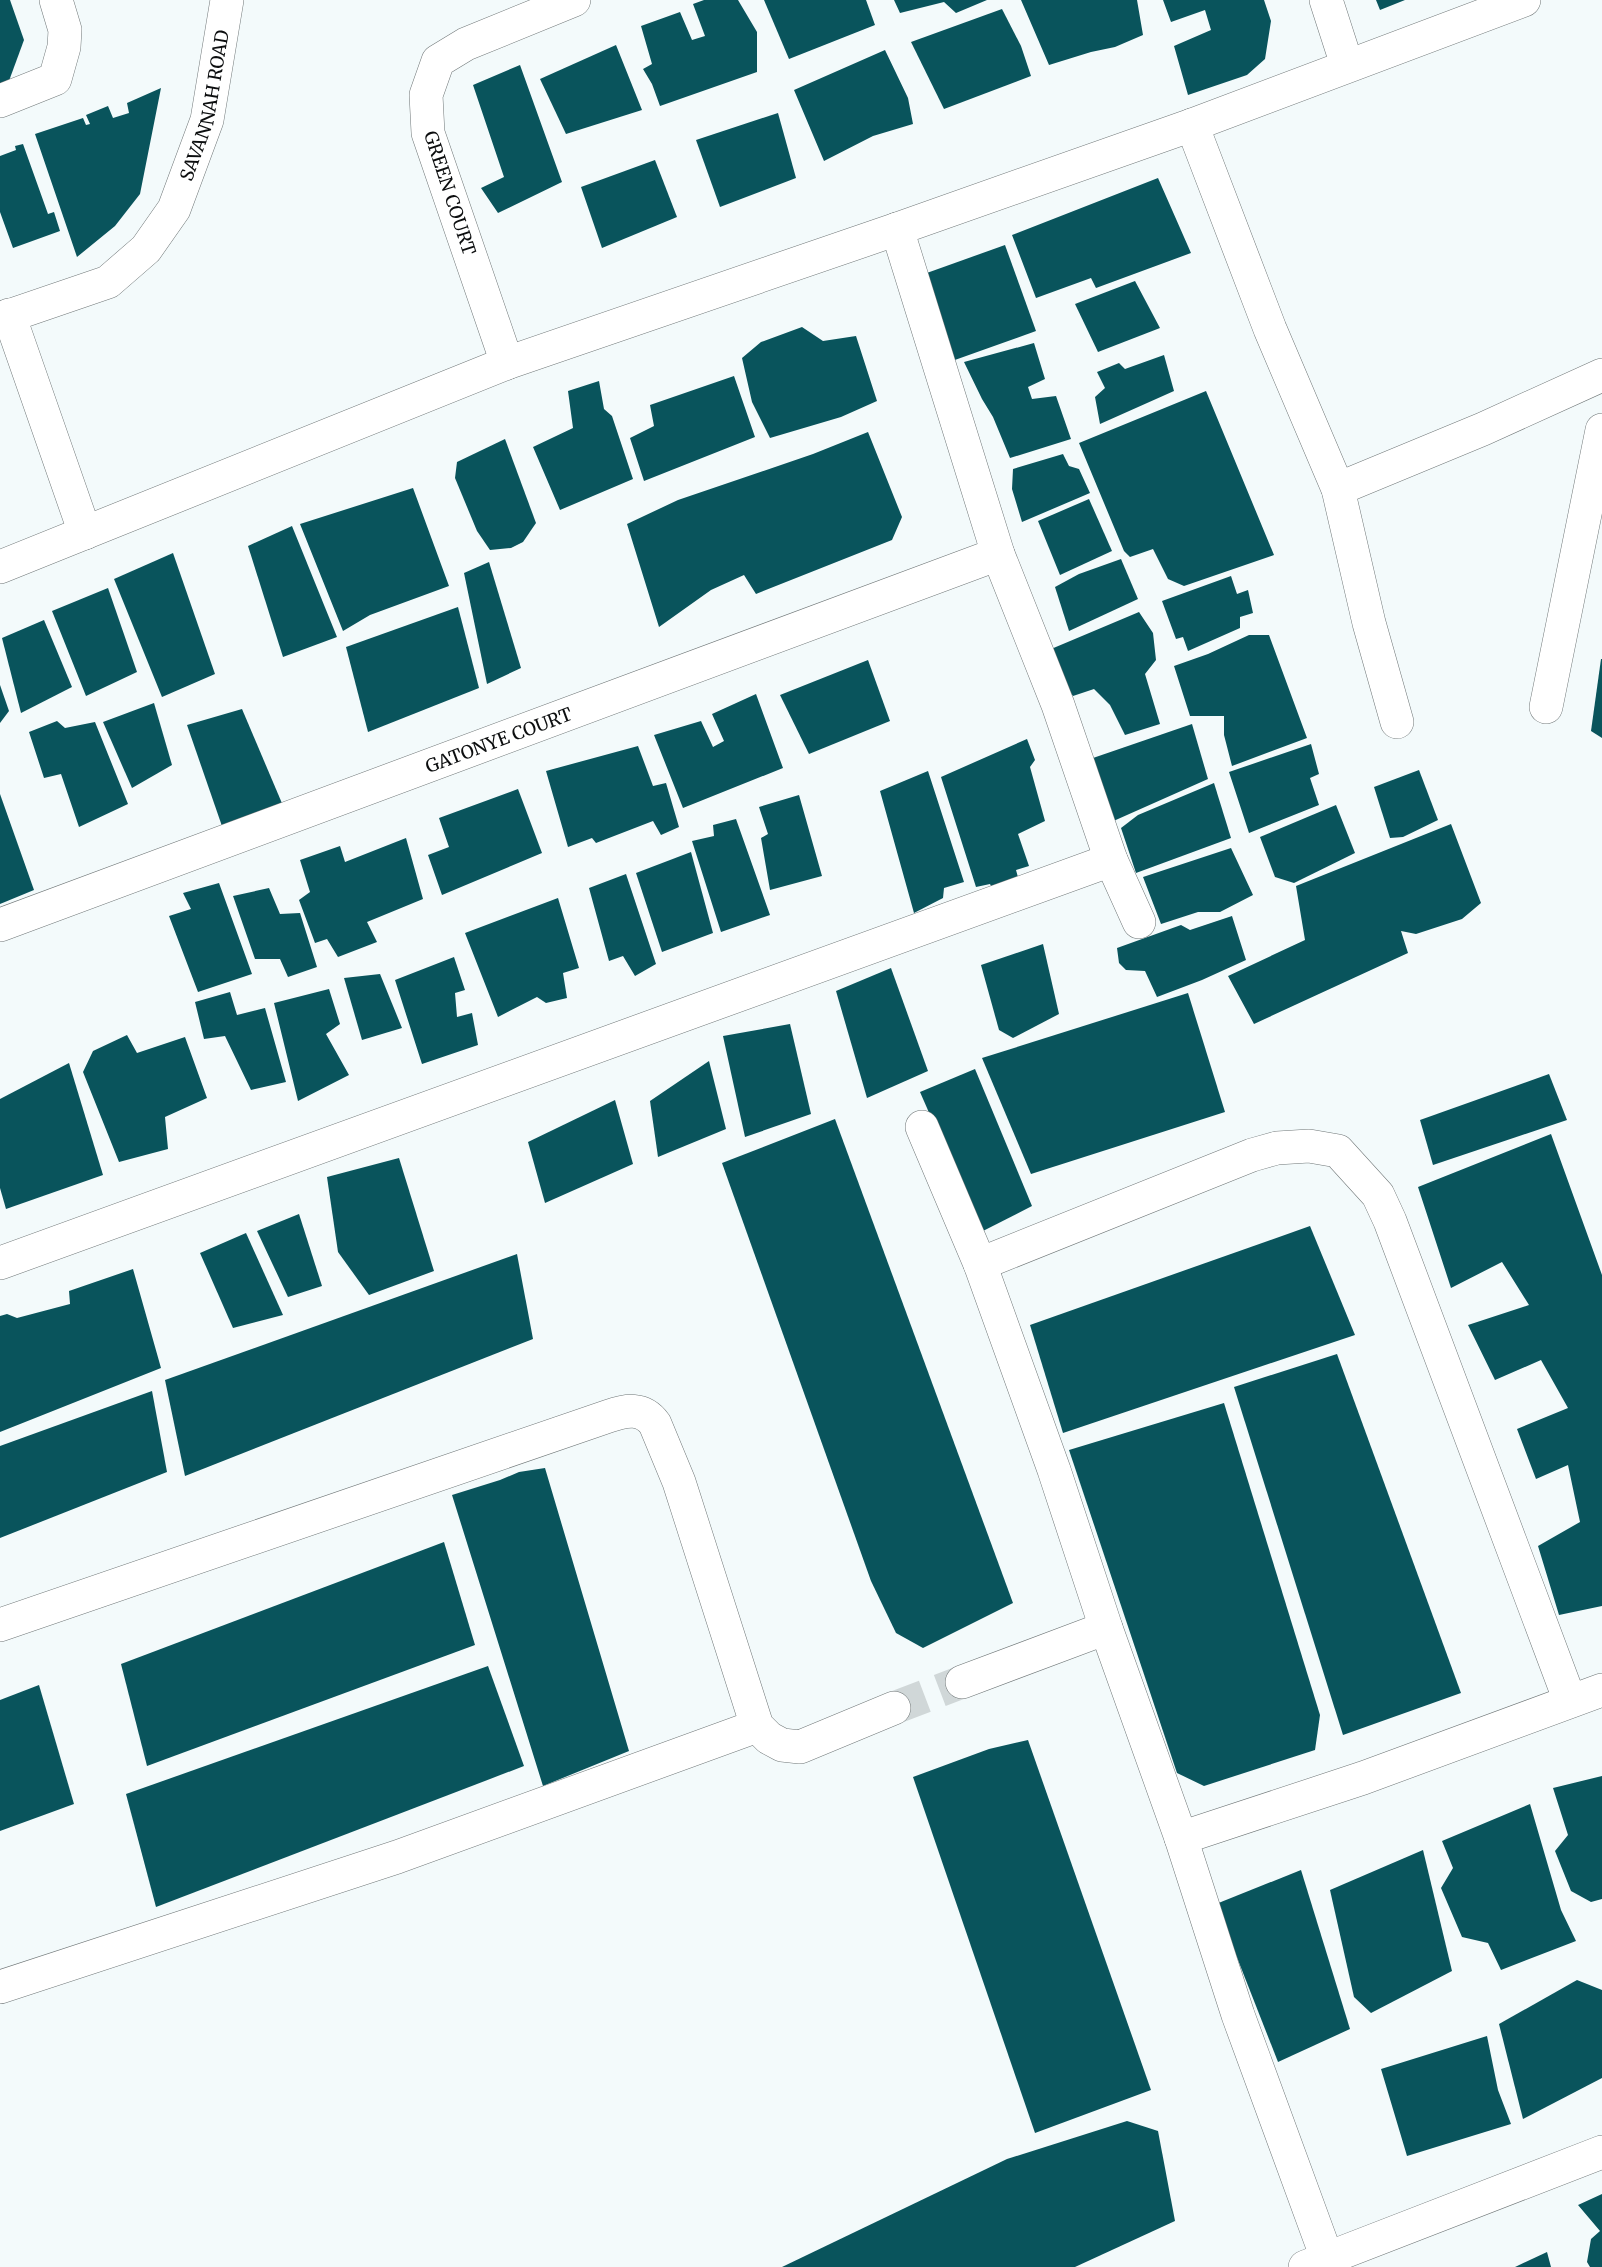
<svg xmlns="http://www.w3.org/2000/svg" width="1602" height="2267" viewBox="0 0 1602 2267" font-family="Merriweather,serif">
	<rect width="100%" height="100%" fill="#f3fafb"/>
	<g fill="#09545c">
		<path d="M0 0H10L24 40 6 89 0 92Z"/>
		<path d="M704 0H738L757 32V72L660 106 652 84 643 69 652 64 641 26 680 12 692 40 705 36 693 4Z"/>
		<path d="M764 0H866L875 25 789 59Z"/>
		<path d="M894 0H987L956 13 944 2 900 13Z"/>
		<path d="M1021 0H1137L1143 35 1115 47 1091 52 1049 65Z"/>
		<path d="M1163 0H1264L1271 21 1265 59 1247 75 1188 95 1174 46 1211 30 1205 10 1171 22Z"/>
		<path d="M1376 0H1405L1380 10Z"/>
		<path d="M1002 9 1021 46 1031 76 944 109 911 42Z"/>
		<path d="M616 45 642 110 566 134 540 79Z"/>
		<path d="M885 50 908 98 913 124 873 136 824 161 794 90Z"/>
		<path d="M520 65 562 182 498 213 481 188 504 177 473 85Z"/>
		<path d="M161 88 140 194 115 226 77 257 35 134 83 118 86 125 90 124 86 115 108 106 113 118 129 113 127 103Z"/>
		<path d="M778 113 796 178 720 207 696 140Z"/>
		<path d="M23 144 48 214 54 212 60 231 13 248 0 212V156L16 150 15 146Z"/>
		<path d="M655 160 677 217 602 248 581 187Z"/>
		<path d="M1158 178 1191 253 1096 288 1091 278 1036 298 1012 235Z"/>
		<path d="M1005 245 1036 331 952 361 924 274Z"/>
		<path d="M1135 281 1160 328 1098 352 1075 304Z"/>
		<path d="M802 327 823 341 856 336 877 401 841 417 770 438 752 402 742 358 761 342Z"/>
		<path d="M1034 343 1045 379 1028 387 1032 399 1056 396 1071 439 1010 458 993 417 982 399 964 362Z"/>
		<path d="M1164 355 1174 391 1100 424 1095 397 1105 388 1097 372 1119 363 1125 369Z"/>
		<path d="M734 376 755 437 644 481 630 438 654 426 650 405Z"/>
		<path d="M599 381 604 409 612 416 633 479 560 510 533 447 573 428 568 391Z"/>
		<path d="M1206 391 1274 555 1184 586 1168 579 1153 549 1130 557 1124 551 1079 443Z"/>
		<path d="M868 432 902 517 892 540 756 594 744 575 711 590 659 627 627 524 678 500 813 454Z"/>
		<path d="M505 439 536 523 523 542 511 548 490 550 477 531 455 478 457 462Z"/>
		<path d="M1063 454 1069 466 1079 469 1090 493 1022 522 1012 489 1013 469Z"/>
		<path d="M413 488 449 586 370 615 343 631 300 524Z"/>
		<path d="M1089 499 1112 551 1060 575 1038 521Z"/>
		<path d="M292 526 337 637 283 657 248 546Z"/>
		<path d="M173 553 215 674 162 697 114 579Z"/>
		<path d="M1121 559 1138 599 1069 631 1055 587 1079 574Z"/>
		<path d="M489 562 521 668 487 684 464 573Z"/>
		<path d="M1231 576 1237 594 1248 590 1253 613 1240 617V628L1188 651 1183 637 1176 639 1162 601Z"/>
		<path d="M108 588 137 672 86 696 52 611Z"/>
		<path d="M458 607 479 688 368 732 346 647Z"/>
		<path d="M1139 612 1153 633 1156 660 1145 674 1160 724 1125 735 1110 705 1094 689 1073 696 1059 678 1044 652Z"/>
		<path d="M44 620 72 687 21 713 2 638Z"/>
		<path d="M1249 635H1269L1307 738 1232 766 1224 735V716H1190L1174 666 1208 654Z"/>
		<path d="M1601 659H1602V738L1591 731Z"/>
		<path d="M868 660 890 721 809 754 780 695Z"/>
		<path d="M0 685 9 711 0 723Z"/>
		<path d="M756 694 783 768 683 808 654 735 701 721 713 747 724 741 712 714Z"/>
		<path d="M154 703 172 765 132 788 103 722Z"/>
		<path d="M242 709 284 808 223 829 187 725Z"/>
		<path d="M57 721 65 728 95 722 128 804 79 827 61 774 44 778 29 732Z"/>
		<path d="M1192 724 1208 779 1109 823 1093 758Z"/>
		<path d="M1027 739 1035 760 1030 767 1045 821 1018 834 1029 866 1016 870 1019 881 994 892 990 884 976 887 941 777Z"/>
		<path d="M1311 744 1319 774 1310 778 1319 805 1249 833 1229 772Z"/>
		<path d="M638 746 653 786 666 783 679 827 661 835 653 821 596 843 592 838 568 847 546 771Z"/>
		<path d="M1419 770 1438 820 1403 837 1390 838 1374 787Z"/>
		<path d="M928 771 964 882 944 888 943 898 914 913 880 791Z"/>
		<path d="M1214 783 1231 838 1136 873 1121 828 1138 815Z"/>
		<path d="M518 789 542 853 442 895 428 855 449 847 439 818Z"/>
		<path d="M0 794 34 890 0 904Z"/>
		<path d="M799 795 822 876 770 890 761 838 768 834 759 807Z"/>
		<path d="M1336 805 1355 853 1294 883 1275 877 1260 837Z"/>
		<path d="M736 819 770 915 721 932 692 841 714 836 713 825Z"/>
		<path d="M1451 824 1481 903 1462 919 1416 934 1401 931 1408 953 1254 1024 1228 976 1305 940 1296 886Z"/>
		<path d="M406 838 423 899 367 922 377 942 338 957 327 939 315 943 299 900 310 892 300 860 340 846 345 862Z"/>
		<path d="M1231 848 1253 895 1220 912H1198L1161 924 1143 877Z"/>
		<path d="M691 852 713 933 662 952 636 873Z"/>
		<path d="M626 874 656 964 635 976 623 956 609 961 589 888Z"/>
		<path d="M219 883 252 974 198 992 169 916 191 909 183 893Z"/>
		<path d="M269 888 280 914 300 913 317 967 288 977 280 959H255L233 896Z"/>
		<path d="M558 898 579 968 563 973 567 998 546 1003 537 997 498 1017 465 933Z"/>
		<path d="M1232 916 1246 960 1202 980 1157 997 1145 971 1126 970 1119 963 1117 948 1181 925 1190 930Z"/>
		<path d="M1043 944 1059 1014 1013 1038 999 1030 981 965Z"/>
		<path d="M454 957 465 990 455 993 457 1017 472 1013 478 1045 422 1064 395 980Z"/>
		<path d="M891 968 928 1071 867 1098 836 991Z"/>
		<path d="M380 974 402 1028 362 1040 344 978Z"/>
		<path d="M329 989 340 1024 326 1034 349 1075 298 1101 274 1003Z"/>
		<path d="M230 992 237 1015 265 1008 286 1082 251 1090 225 1036 204 1039 195 1002Z"/>
		<path d="M1188 993 1225 1112 1031 1174 982 1058Z"/>
		<path d="M790 1024 811 1114 745 1137 723 1036Z"/>
		<path d="M127 1035 137 1053 185 1037 207 1098 165 1117 168 1149 119 1162 83 1072 93 1051Z"/>
		<path d="M709 1061 726 1129 658 1157 650 1101Z"/>
		<path d="M69 1063 103 1175 6 1209 0 1188V1099Z"/>
		<path d="M975 1069 1032 1206 981 1232 920 1092Z"/>
		<path d="M1549 1074 1567 1120 1433 1165 1420 1120Z"/>
		<path d="M615 1100 633 1164 545 1203 528 1142Z"/>
		<path d="M835 1119 1013 1603 923 1648 896 1633 871 1581 722 1163Z"/>
		<path d="M1551 1134 1602 1275V1606L1559 1615 1538 1546 1580 1522 1568 1465 1536 1479 1517 1429 1568 1408 1541 1360 1495 1380 1468 1325 1529 1305 1502 1262 1451 1288 1418 1187Z"/>
		<path d="M399 1158 434 1271 369 1295 338 1252 327 1177Z"/>
		<path d="M299 1214 322 1286 288 1297 257 1231Z"/>
		<path d="M1310 1226 1355 1335 1063 1433 1030 1325Z"/>
		<path d="M246 1233 283 1315 233 1328 200 1253Z"/>
		<path d="M517 1254 533 1339 185 1476 165 1380Z"/>
		<path d="M133 1269 161 1368 0 1432V1316L7 1314 17 1318 70 1304 69 1291Z"/>
		<path d="M1337 1354 1461 1693 1343 1735 1234 1387Z"/>
		<path d="M152 1391 167 1472 0 1538V1446Z"/>
		<path d="M1224 1403 1320 1715 1315 1750 1204 1786 1177 1773 1069 1450Z"/>
		<path d="M545 1468 629 1751 543 1786 452 1495 500 1480 519 1472Z"/>
		<path d="M444 1542 475 1645 147 1766 121 1664Z"/>
		<path d="M488 1666 524 1766 156 1907 126 1794Z"/>
		<path d="M39 1685 74 1804 0 1831V1700Z"/>
		<path d="M1028 1740 1151 2090 1035 2133 913 1777 989 1749Z"/>
		<path d="M1602 1776V1899L1591 1902 1571 1891 1555 1851 1568 1835 1553 1788Z"/>
		<path d="M1530 1804 1561 1910 1576 1941 1501 1970 1488 1943 1462 1937 1441 1888 1453 1868 1442 1841Z"/>
		<path d="M1423 1850 1452 1971 1371 2013 1354 1997 1330 1890Z"/>
		<path d="M1301 1870 1350 2029 1278 2062 1216 1904Z"/>
		<path d="M1577 1980 1602 1990V2078L1523 2119 1499 2024Z"/>
		<path d="M1487 2036 1498 2090 1511 2124 1407 2156 1381 2069Z"/>
		<path d="M1127 2121 1158 2131 1175 2221 1075 2267H782L1007 2159Z"/>
		<path d="M1602 2194V2267H1590L1587 2262 1591 2239 1600 2231 1578 2205Z"/>
		<path d="M1547 2252 1551 2267H1515Z"/>
	</g>
	<g fill="none" stroke-linecap="round" stroke-linejoin="round">
		<path stroke="#d0d7d8" stroke-width="33" stroke-dasharray="33 16" stroke-linecap="butt" d="M894 1708 962 1682"/>
		<defs>
			<g id="minor">
				<path d="M1326 0 1347 65"/>
				<path d="M0 101 55 79 64 47 65 30 56 0"/>
				<path d="M1192 125 1270 329 1338 489 1369 623 1397 722"/>
				<path d="M897 229 998 554 1058 705 1111 860 1139 922"/>
				<path d="M9 315 85 533"/>
				<path id="s1" d="M0 319 108 282 146 249 174 209 207 120 227 0"/>
				<path d="M507 363 428 133 426 95 438 61 466 44 574 0"/>
				<path d="M1338 489 1483 429 1602 375"/>
				<path d="M0 567 507 363 897 229 1192 125 1524 0"/>
				<path d="M1546 707 1602 430"/>
				<path id="s2" d="M0 925 998 554"/>
				<path d="M922 1127 980 1264 1054 1470 1106 1628 1181 1838 1238 2015 1327 2258"/>
				<path d="M0 1263 1111 860"/>
				<path d="M980 1264 1252 1155 1277 1148 1309 1146 1338 1151 1378 1195 1390 1221 1570 1701"/>
				<path d="M0 1625 609 1416C626 1410 643 1407 655 1424L679 1482 757 1726 769 1738 782 1745 800 1747 894 1708"/>
				<path d="M962 1682 1106 1628"/>
				<path d="M1181 1838 1363 1778 1602 1690"/>
				<path d="M0 1987 397 1857 757 1726"/>
				<path d="M1305 2267 1602 2152"/>
			</g>
		</defs>
		<use href="#minor" stroke="#717879" stroke-width="34"/>
		<use href="#minor" stroke="#fff" stroke-width="33"/>
	</g>
	<g text-anchor="middle" dominant-baseline="central" stroke-width="6" stroke-linejoin="round" paint-order="stroke">
		<g font-size="18" fill="#0c0e0f" stroke="#fff">
			<text stroke="none"><textPath href="#s1" startOffset="322">SAVANNAH ROAD</textPath></text>
			<text transform="translate(450 193) rotate(72)">GREEN COURT</text>
			<text stroke="none"><textPath href="#s2" startOffset="532">GATONYE COURT</textPath></text>
		</g>
	</g>
</svg>
